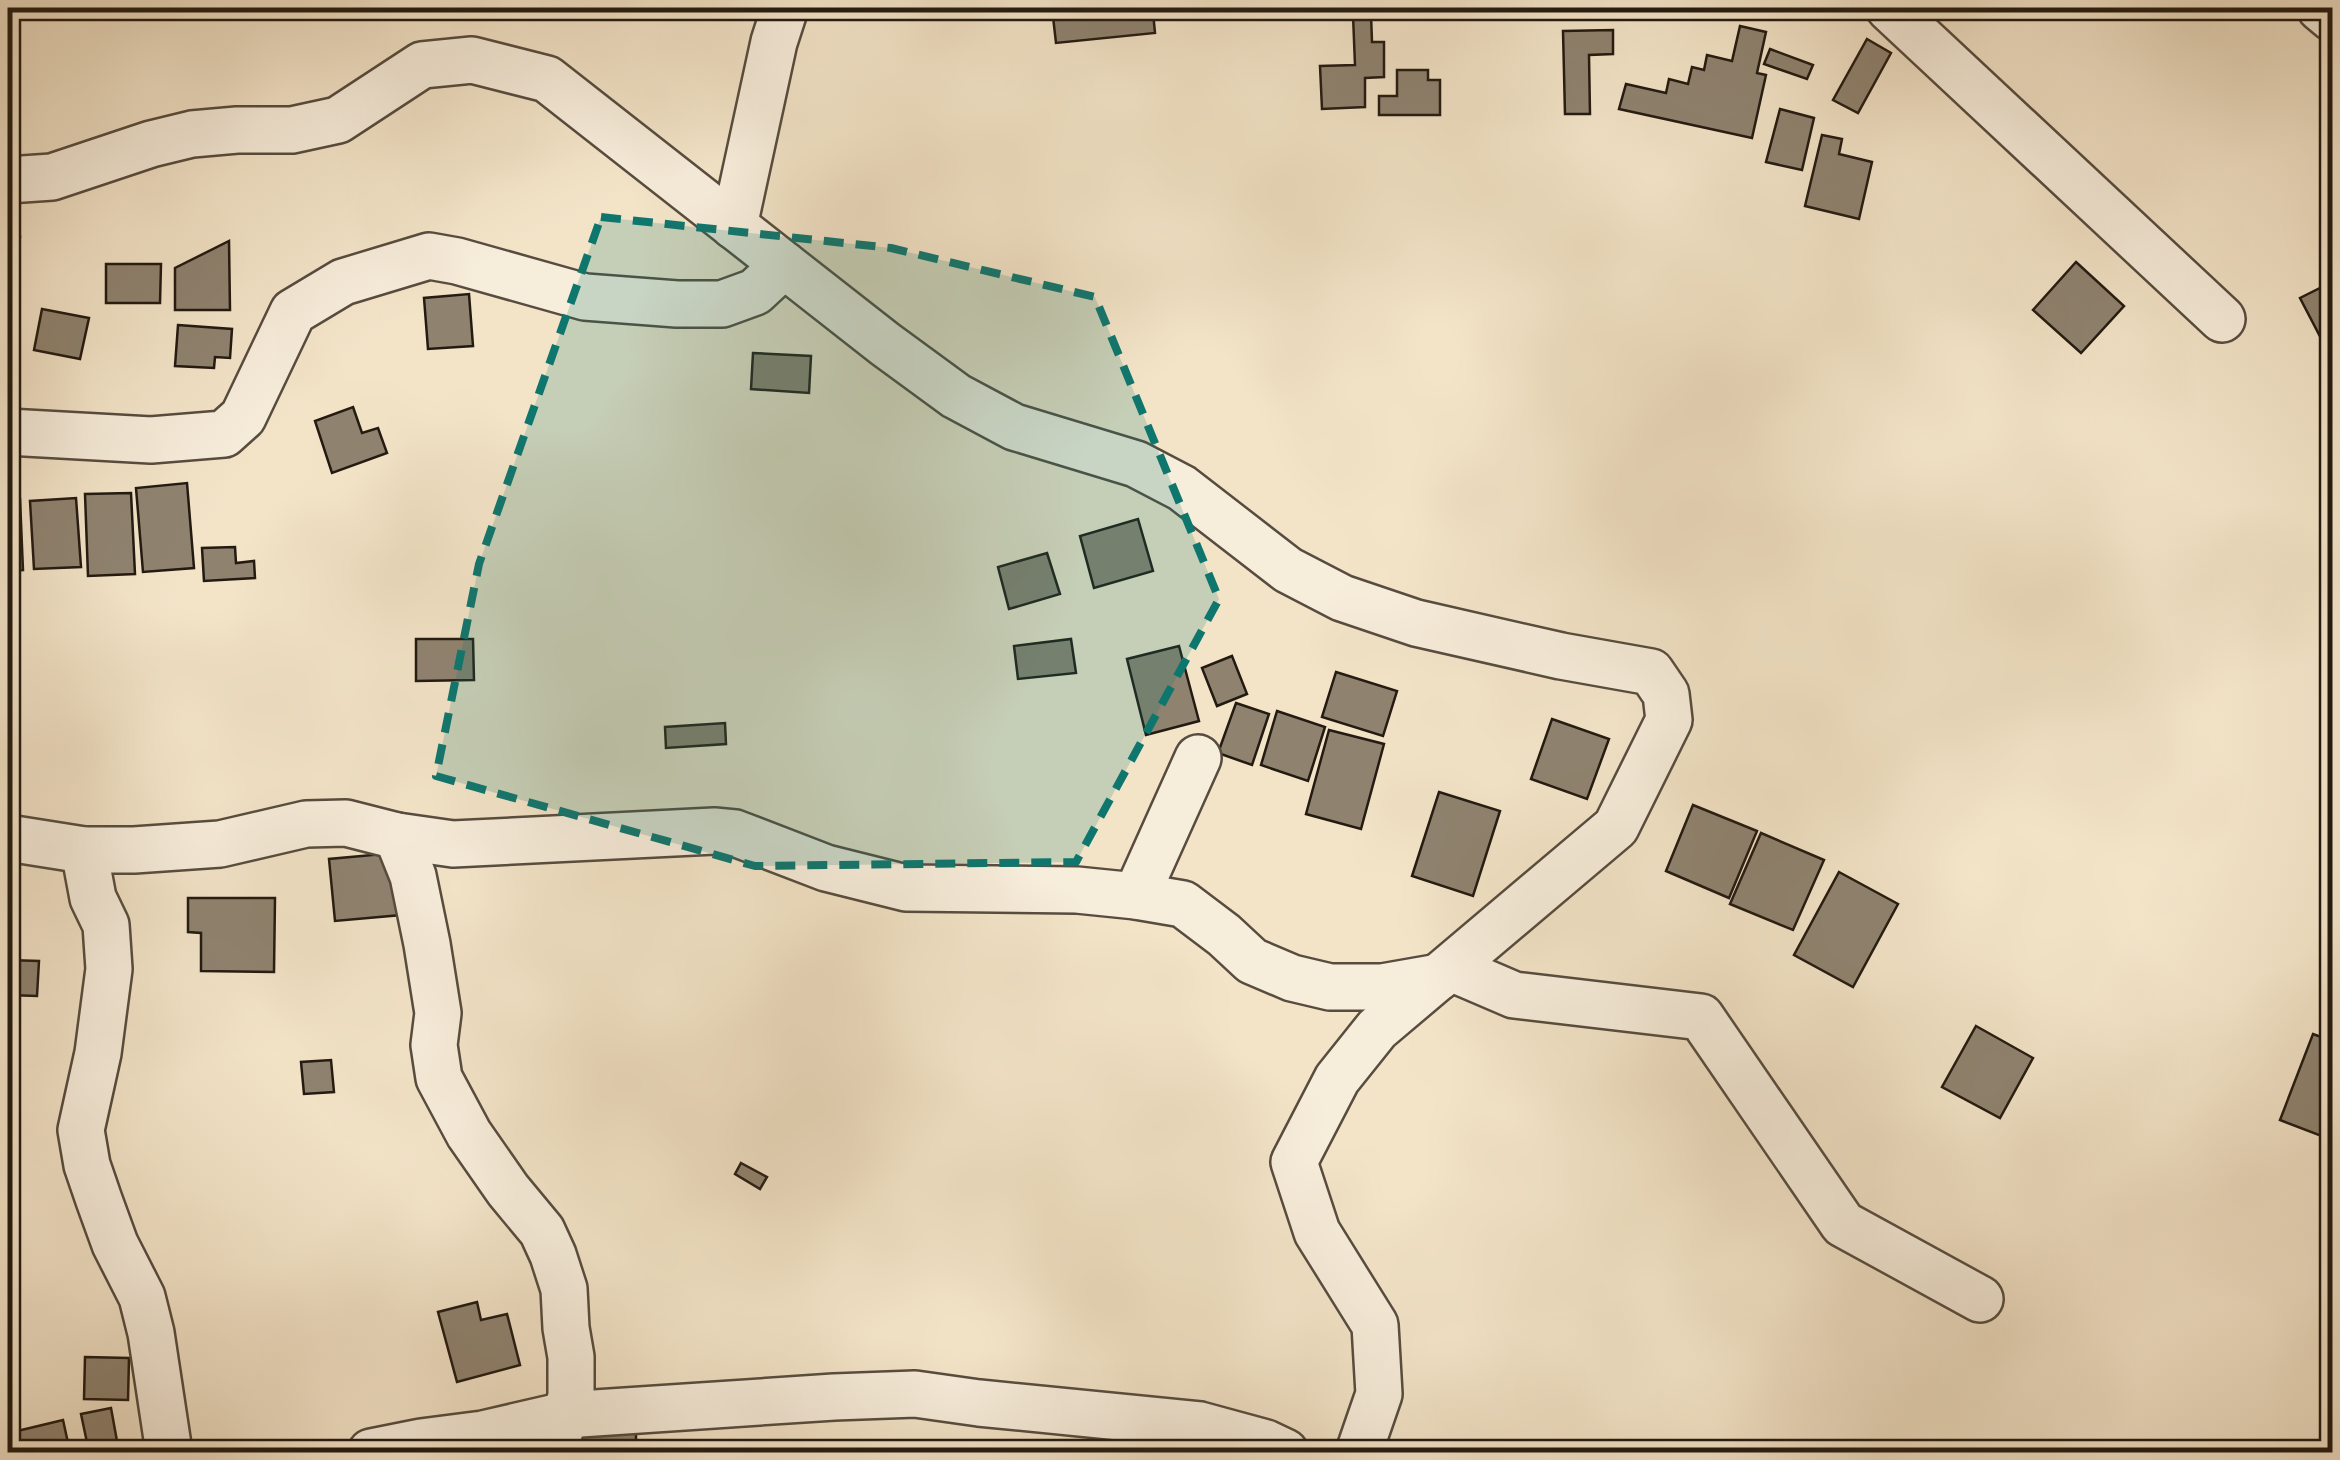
<svg xmlns="http://www.w3.org/2000/svg" width="2340" height="1460" viewBox="0 0 2340 1460" font-family="'IM FELL DW Pica',serif">
	<rect width="100%" height="100%" fill="#f3e4c8"/>
	<filter id="stains"><feTurbulence type="fractalNoise" baseFrequency=".002" numOctaves="4"/><feColorMatrix values="0 0 0 0 .2 0 0 0 0 .09 0 0 0 0 .02 0 0 0 .5 -.17"/></filter>
	<radialGradient id="worn" r=".72"><stop offset=".6" stop-color="#630" stop-opacity="0"/><stop offset="1" stop-color="#630" stop-opacity=".3"/></radialGradient>
	<g fill="#8f8370" stroke="#231a11" stroke-width="2.5">
		<path d="M1052 8H1162V11L1153 12 1155 33 1056 43Z"/>
		<path d="M1371 14 1372 42H1384V77L1365 78V107L1322 109 1320 66 1355 65 1353 15Z"/>
		<path d="M1740 26 1766 32 1757 73 1766 75 1752 138 1619 109 1626 84 1666 93 1669 79 1688 84 1692 67 1704 70 1707 55 1732 61Z"/>
		<path d="M1613 30V54L1589 55 1590 114H1565L1563 31Z"/>
		<path d="M1867 39 1891 53 1858 113 1833 100Z"/>
		<path d="M1770 49 1813 65 1807 79 1764 64Z"/>
		<path d="M1397 70H1428V80H1440V115H1379V96H1397Z"/>
		<path d="M1780 109 1814 118 1802 170 1766 162Z"/>
		<path d="M1822 135 1842 139 1839 154 1872 162 1859 219 1805 206Z"/>
		<path d="M8 236 20 237 14 292H8Z"/>
		<path d="M229 241 230 310H175V268Z"/>
		<path d="M2076 262 2124 306 2081 353 2033 310Z"/>
		<path d="M106 264H161L160 303H106Z"/>
		<path d="M2332 282V342L2325 346 2300 298Z"/>
		<path d="M469 294 473 346 428 349 424 298Z"/>
		<path d="M42 309 89 318 80 359 34 350Z"/>
		<path d="M178 325 232 329 230 358 215 357 214 368 175 366Z"/>
		<path d="M753 353 811 356 809 393 751 389Z"/>
		<path d="M353 407 362 433 378 428 387 453 332 473 315 421Z"/>
		<path d="M187 483 194 568 143 572 136 488Z"/>
		<path d="M131 493 135 574 88 576 85 494Z"/>
		<path d="M76 498 81 567 34 569 30 501Z"/>
		<path d="M20 499 23 570 8 571V500Z"/>
		<path d="M1138 519 1153 571 1094 588 1080 536Z"/>
		<path d="M235 547 236 563 254 561 255 578 204 581 202 548Z"/>
		<path d="M1047 553 1060 594 1009 609 998 567Z"/>
		<path d="M416 639H473L474 680 416 681Z"/>
		<path d="M1071 639 1076 673 1018 679 1014 646Z"/>
		<path d="M1179 646 1199 721 1146 735 1127 659Z"/>
		<path d="M1232 656 1247 694 1217 706 1202 668Z"/>
		<path d="M1336 672 1397 691 1383 736 1322 717Z"/>
		<path d="M1236 703 1269 714 1252 765 1218 753Z"/>
		<path d="M1277 711 1325 727 1308 781 1261 765Z"/>
		<path d="M1552 719 1609 739 1587 799 1531 779Z"/>
		<path d="M725 723 726 744 666 748 665 727Z"/>
		<path d="M1329 730 1384 744 1361 829 1306 814Z"/>
		<path d="M1439 792 1500 811 1473 896 1412 876Z"/>
		<path d="M1693 805 1757 831 1729 898 1666 871Z"/>
		<path d="M1761 833 1824 860 1793 930 1730 904Z"/>
		<path d="M394 853 401 915 335 921 329 859Z"/>
		<path d="M1839 872 1898 904 1853 987 1794 955Z"/>
		<path d="M188 898H275L274 972 201 971V933L188 932Z"/>
		<path d="M8 960 39 961 37 996 8 995Z"/>
		<path d="M1976 1026 2033 1058 2000 1118 1942 1087Z"/>
		<path d="M2313 1034 2332 1041V1140L2280 1120Z"/>
		<path d="M331 1060 334 1092 304 1094 301 1062Z"/>
		<path d="M741 1163 767 1177 760 1189 735 1174Z"/>
		<path d="M477 1302 481 1320 507 1314 520 1365 457 1382 438 1312Z"/>
		<path d="M85 1357 129 1358 128 1400 84 1399Z"/>
		<path d="M111 1408 119 1452H89L81 1414Z"/>
		<path d="M63 1420 70 1452H14L9 1433Z"/>
		<path d="M636 1425V1452H581V1426Z"/>
		<path d="M1165 1434 1207 1452H1157Z"/>
	</g>
	<g fill="none" stroke-linecap="round" stroke-linejoin="round">
		<defs>
			<g id="street">
				<path d="M1889 8 2222 319"/>
				<path d="M2320 8 2332 18"/>
				<path d="M8 180 52 177 151 144 192 134 237 130H292L338 120 422 65 472 60 547 79 885 344 956 396 1014 427 1136 464 1182 488 1288 570 1342 598 1416 623 1561 656 1651 672 1666 694 1669 720 1616 827 1377 1029 1337 1079 1294 1162 1317 1232 1375 1325 1379 1394 1359 1452"/>
				<path d="M734 226 774 42 785 8"/>
				<path d="M8 432 151 440 224 434 243 417 293 312 343 282 429 256 457 261 585 297 677 304H722L755 292 784 265"/>
				<path d="M397 836 413 876 427 944 438 1013 434 1045 439 1078 469 1134 508 1190 542 1231 553 1255 564 1289 566 1328 571 1357V1397L553 1452"/>
				<path d="M8 838 84 850H134L220 844 306 824 346 823 397 836 453 844 714 831 735 833 826 868 906 888 1077 890 1136 896 1183 904 1224 935 1252 961 1292 978 1330 987H1382L1439 977"/>
				<path d="M84 850 93 898 106 925 109 969 98 1053 81 1130 87 1165 99 1200 115 1244 142 1297 151 1333 169 1452"/>
				<path d="M1136 896 1198 758"/>
				<path d="M1451 968 1514 995 1701 1017 1843 1224 1980 1299"/>
				<path d="M371 1452 421 1442 483 1434 565 1415 834 1397 915 1394 979 1403 1200 1425 1266 1443 1285 1452"/>
			</g>
		</defs>
		<use href="#street" stroke="#574c3f" stroke-width="50"/>
		<use href="#street" stroke="#f7eddb" stroke-width="45"/>
	</g>
	<path fill="#0f766e" fill-opacity="0.2" stroke="#0f766e" stroke-width="8" stroke-dasharray="20 12" stroke-linejoin="round" d="M601 217 891 248 1095 297 1219 599 1076 862 755 866 436 776 479 564Z"/>
	<rect width="2340" height="1460" fill="none" stroke="#f3e4c8" stroke-width="40"/>
	<rect x="10" y="10" width="2320" height="1440" fill="none" stroke="#231a11" stroke-width="5"/>
	<rect x="20" y="20" width="2300" height="1420" fill="none" stroke="#231a11" stroke-width="2.5"/>
	<rect width="100%" height="100%" filter="url(#stains)"/>
	<rect width="100%" height="100%" fill="url(#worn)"/>
</svg>
